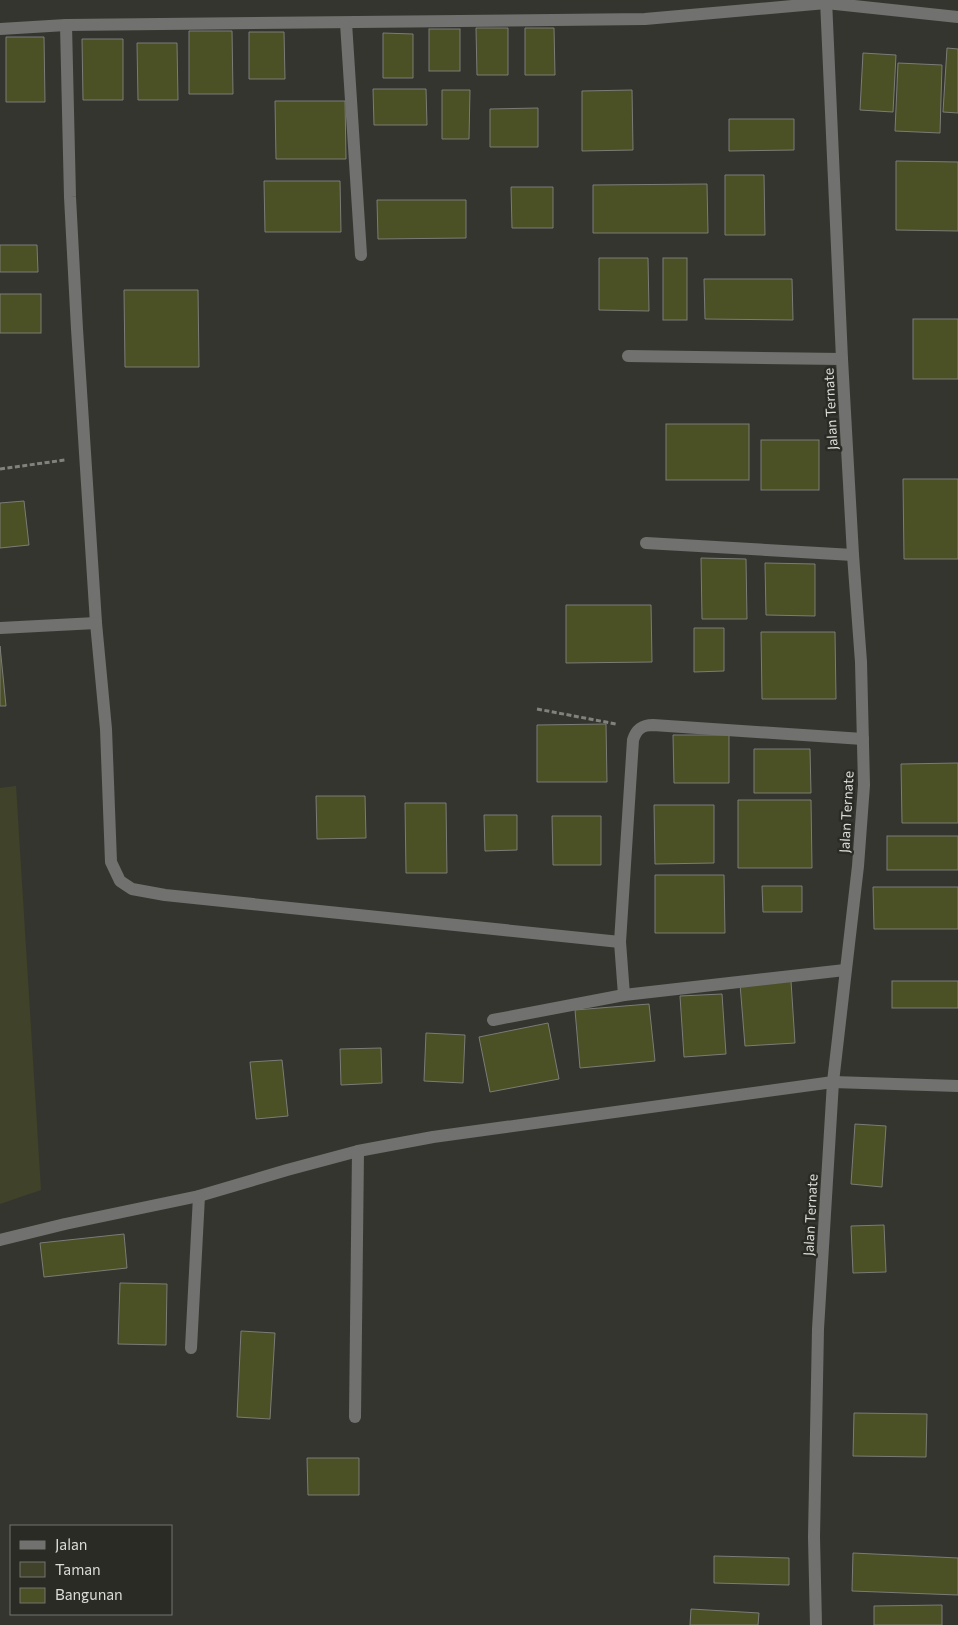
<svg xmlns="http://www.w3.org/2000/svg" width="958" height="1625" viewBox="0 0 958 1625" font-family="Commissioner,sans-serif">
	<rect width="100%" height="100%" fill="#353530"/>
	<path fill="#404329" d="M16 786 41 1190 0 1204V788Z"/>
	<g fill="#4c5025" stroke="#7b7c76">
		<path d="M476 28H508V75H477Z"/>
		<path d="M525 28H554L555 75H525Z"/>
		<rect x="429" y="29" width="31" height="42"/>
		<path d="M189 31H232L233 94H189Z"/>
		<path d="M249 32H284L285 79H249Z"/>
		<path d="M383 33 413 34V78H383Z"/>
		<path d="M6 37H44L45 102H6Z"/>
		<path d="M82 39H123V100H83Z"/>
		<path d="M137 43H177L178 100H138Z"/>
		<path d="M947 48 958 49V113L943 112Z"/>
		<path d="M863 53 896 55 893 112 860 110Z"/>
		<path d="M898 63 942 65 940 133 895 131Z"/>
		<path d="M373 89H426L427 125H374Z"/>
		<path d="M442 90H470L469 139H442Z"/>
		<path d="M632 90 633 150 582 151V91Z"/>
		<path d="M275 101H345L346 159H276Z"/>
		<path d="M538 108V147H490V109Z"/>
		<path d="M729 119H794V150L729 151Z"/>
		<path d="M896 161 958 162V231L896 230Z"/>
		<path d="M725 175H764L765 235H725Z"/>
		<path d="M264 181H340L341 232H265Z"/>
		<path d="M707 184 708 233H593V185Z"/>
		<path d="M511 187H553V228H512Z"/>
		<path d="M377 200H466V238L378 239Z"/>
		<path d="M0 245H37L38 272H0Z"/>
		<path d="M599 258H648L649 311 599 310Z"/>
		<rect x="663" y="258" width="24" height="62"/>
		<path d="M704 279H792L793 320 705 319Z"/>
		<path d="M124 290H198L199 367H125Z"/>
		<rect x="0" y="294" width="41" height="39"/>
		<rect x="913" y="319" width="45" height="60"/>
		<rect x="666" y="424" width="83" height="56"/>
		<rect x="761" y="440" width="58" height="50"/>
		<path d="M903 479H958V559H904Z"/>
		<path d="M24 501 29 545 0 548V503Z"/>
		<path d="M701 558 746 559 747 619H702Z"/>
		<path d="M765 563 815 564V616L766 615Z"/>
		<path d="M566 605H651L652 662 566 663Z"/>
		<path d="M694 628H724V671L694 672Z"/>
		<path d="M761 632H835L836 699H762Z"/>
		<path d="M0 646 6 706H0Z"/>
		<path d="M606 724 607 782H537V725Z"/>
		<path d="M673 735H729V783H674Z"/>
		<path d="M754 749H810L811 793H754Z"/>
		<path d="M958 763V823H902L901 764Z"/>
		<path d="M316 796H365L366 838 317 839Z"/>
		<path d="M738 800H811L812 868H738Z"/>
		<path d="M405 803H446L447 873H406Z"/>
		<path d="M654 805H714V863L655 864Z"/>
		<path d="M484 815H517V850L485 851Z"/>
		<path d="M552 816H601V865H553Z"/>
		<rect x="887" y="836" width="71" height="34"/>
		<path d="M655 875H724L725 933H655Z"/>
		<path d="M762 886H802V912H763Z"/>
		<path d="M873 887H958V929H874Z"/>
		<path d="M791 981 795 1043 745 1046 740 984Z"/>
		<rect x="892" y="981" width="66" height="27"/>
		<path d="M722 994 726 1054 684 1057 680 996Z"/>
		<path d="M649 1004 655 1061 580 1068 575 1010Z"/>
		<path d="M548 1023 559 1079 490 1092 479 1037Z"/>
		<path d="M426 1033 465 1035 463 1083 424 1081Z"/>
		<path d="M381 1048 382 1083 341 1085 340 1049Z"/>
		<path d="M282 1060 288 1116 256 1119 250 1062Z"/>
		<path d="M855 1124 886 1126 882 1187 851 1184Z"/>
		<path d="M884 1225 886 1272 853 1273 851 1226Z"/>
		<path d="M124 1234 127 1268 44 1277 40 1243Z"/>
		<path d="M120 1283 167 1284 166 1345 118 1344Z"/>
		<path d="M241 1331 275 1333 270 1419 237 1417Z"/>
		<path d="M854 1413 927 1414 926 1457 853 1456Z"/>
		<path d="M307 1458H359V1495H308Z"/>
		<path d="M853 1553 958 1558V1595L852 1591Z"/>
		<path d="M714 1556 789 1558V1585L714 1583Z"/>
		<path d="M942 1605V1625H874V1606Z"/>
		<path d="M691 1609 759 1613 758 1625H690Z"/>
	</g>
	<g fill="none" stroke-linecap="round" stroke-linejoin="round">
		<g stroke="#81817d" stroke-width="3" stroke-dasharray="5 2.5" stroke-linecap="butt">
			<path d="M0 469 65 460"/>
			<path d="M537 709 616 724"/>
		</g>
		<g stroke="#71716f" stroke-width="12">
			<path d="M346 23 361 255"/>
			<path d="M66 25 70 197 77 329 96 623 106 729 111 862 120 881 132 889 165 895 620 942"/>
			<path d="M0 29 66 25 645 19 826 3 958 17"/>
			<path d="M628 356 842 359"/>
			<path d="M646 543 853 555"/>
			<path d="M0 628 96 623"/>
			<path d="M624 995 620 942 633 740C636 730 641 725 653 725L863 739"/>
			<path d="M493 1020 624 995 845 970"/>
			<path d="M0 1240 65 1224 199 1196 287 1170 358 1151 433 1137 833 1082 958 1086"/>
			<path d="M191 1348 199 1196"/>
			<path d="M355 1417 358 1151"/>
			<path d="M816 1625 814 1537 818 1329 833 1082 858 866 864 785 861 662 853 555 842 359 826 0"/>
		</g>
	</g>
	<g text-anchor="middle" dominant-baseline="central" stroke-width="5" stroke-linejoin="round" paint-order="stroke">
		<g font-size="14" fill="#dcdcd9" stroke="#2b2b26">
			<text transform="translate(830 409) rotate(-93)">Jalan Ternate</text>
			<text transform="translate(846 812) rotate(-87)">Jalan Ternate</text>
			<text transform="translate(810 1215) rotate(-87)">Jalan Ternate</text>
		</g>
	</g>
	<rect x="10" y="1525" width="162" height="90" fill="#2b2b26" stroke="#72726e"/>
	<rect x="20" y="1541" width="25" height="8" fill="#71716f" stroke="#72726e"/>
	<text x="55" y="1550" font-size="15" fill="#dcdcd9">Jalan</text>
	<rect x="20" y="1562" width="25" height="15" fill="#404329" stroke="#72726e"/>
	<text x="55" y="1575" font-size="15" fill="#dcdcd9">Taman</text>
	<rect x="20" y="1588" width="25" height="15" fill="#4c5025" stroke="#72726e"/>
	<text x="55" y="1600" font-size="15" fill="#dcdcd9">Bangunan</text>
</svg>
